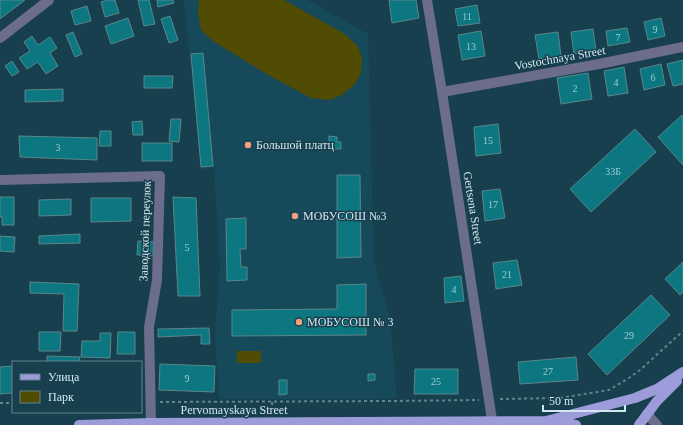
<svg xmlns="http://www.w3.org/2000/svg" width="683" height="425" viewBox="0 0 683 425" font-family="Georgia,serif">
	<rect width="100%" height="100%" fill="#173f4d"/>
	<path fill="#164a5b" d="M184 0H308L368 34 374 262 390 318 397 398 378 399H219L215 335 220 266 214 168 201 170Z"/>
	<g fill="#514c03">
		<path d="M199 0H284L343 33 357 45 362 57 361 73 355 84 342 95 329 100 311 98 270 76 213 41 201 30 198 13Z"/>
		<rect x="237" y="351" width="24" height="12"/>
	</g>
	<g fill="#0c7780" stroke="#59878c">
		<path d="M0 0H25L0 19Z"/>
		<path d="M108 0H115L119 13 105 17 101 2Z"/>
		<path d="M138 0H149L155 24 144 26Z"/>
		<path d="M157 0H173L174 3 158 7Z"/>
		<path d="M389 0H416L419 18 392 23Z"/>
		<path d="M477 5 480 23 458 26 455 9Z"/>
		<path d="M87 6 91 21 75 25 71 11Z"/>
		<path d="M170 16 178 40 169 43 161 19Z"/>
		<path d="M128 18 134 36 111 44 105 26Z"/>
		<path d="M661 18 665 36 648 40 644 22Z"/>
		<path d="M627 28 630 42 608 46 606 31Z"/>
		<path d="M593 29 596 51 574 54 571 32Z"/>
		<path d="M481 31 485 56 462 60 458 35Z"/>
		<path d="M73 32 82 54 75 57 66 35Z"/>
		<path d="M558 32 561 56 539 59 535 35Z"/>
		<path d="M32 36 38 45 50 37 57 48 50 53 58 66 46 74 38 62 27 69 19 58 30 51 24 42Z"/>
		<path d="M203 53 213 166 201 167 191 54Z"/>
		<path d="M683 60V84L673 86 667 64Z"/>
		<path d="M12 61 19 72 12 76 5 66Z"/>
		<path d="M661 64 665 85 644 90 640 69Z"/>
		<path d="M624 67 628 93 608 96 604 71Z"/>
		<path d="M588 73 592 99 561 104 557 78Z"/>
		<path d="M144 76H173L172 88H144Z"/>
		<path d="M63 89V101L25 102V90Z"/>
		<path d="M682 115 683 116V165L658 137Z"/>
		<path d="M171 119H181L179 142 169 141Z"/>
		<path d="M142 121 143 135H133L132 122Z"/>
		<path d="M498 124 501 153 476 156 474 127Z"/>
		<path d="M635 129 656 152 591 212 570 189Z"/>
		<path d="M100 131H111V146H99Z"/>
		<path d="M19 136 97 138V160L20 157Z"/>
		<path d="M329 136 337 137V142H341V149L323 148V142L329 143Z"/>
		<rect x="142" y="143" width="30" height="18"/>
		<path d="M337 175H360L361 257 337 258Z"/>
		<path d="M500 189 505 218 485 221 482 191Z"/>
		<path d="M0 197H14V225H2V217H0Z"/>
		<path d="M173 197 196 198 200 296H178Z"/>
		<path d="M91 198H131V221L91 222Z"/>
		<path d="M71 199V215L39 216V200Z"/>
		<path d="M246 218V249H240L241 267H247V280L227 281 226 219Z"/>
		<path d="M80 234V243L39 244V236Z"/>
		<path d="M0 236 15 237 14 252 0 251Z"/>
		<path d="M138 241 155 242V256L137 255Z"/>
		<path d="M517 260 522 285 496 289 493 263Z"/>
		<path d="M683 262V292L680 295 665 279Z"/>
		<path d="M461 276 464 301 445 303 444 278Z"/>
		<path d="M30 282 79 284 77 331H63L64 294 30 293Z"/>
		<path d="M366 284V335L232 336V310L337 309V285Z"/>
		<path d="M651 295 670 315 607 375 588 354Z"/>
		<path d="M209 328 210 344H201V335L158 337V329Z"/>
		<path d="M39 332H61L60 351H39Z"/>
		<path d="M118 332H135V354H117Z"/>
		<path d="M100 333H111L110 358 81 357 82 341H100Z"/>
		<path d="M47 356 80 357 79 362H47Z"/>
		<path d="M576 357 578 380 520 384 518 362Z"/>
		<path d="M160 364 215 366 214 392 159 390Z"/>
		<path d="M13 366V393L0 394V367Z"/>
		<path d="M415 369H458V394H414Z"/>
		<path d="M368 374H375V380L368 381Z"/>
		<path d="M279 380H287V394L279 395Z"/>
	</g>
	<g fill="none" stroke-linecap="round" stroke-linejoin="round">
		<g stroke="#62838f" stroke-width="2" stroke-dasharray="3 3" stroke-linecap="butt">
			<path d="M500 399 560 398 609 390 629 378 640 370 683 331"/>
			<path d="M160 402 390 401 479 400"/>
			<path d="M272 402 273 413"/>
			<path d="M0 403H13"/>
		</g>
		<g stroke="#6c6c8b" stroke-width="10">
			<path d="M427 0 442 92 492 420"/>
			<path d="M0 38 49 0"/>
			<path d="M442 92 599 64 683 47"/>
			<path d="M0 180 160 176 157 280 149 327 151 423"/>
			<path d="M647 414 657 425"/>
		</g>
		<g stroke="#9d9cdb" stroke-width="10">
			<path d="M554 421H561L576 425"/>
			<path d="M79 425 151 423 546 421 635 398 657 389 683 372"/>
			<path d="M639 425 657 401 677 381"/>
		</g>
	</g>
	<g fill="#f1a17d" stroke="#173f4d" stroke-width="1.5">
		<circle cx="248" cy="145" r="4"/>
		<circle cx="295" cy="216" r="4"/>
		<circle cx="299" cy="322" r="4"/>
	</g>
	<g text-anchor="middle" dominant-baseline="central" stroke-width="3" stroke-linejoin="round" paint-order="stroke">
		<g font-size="10" fill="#a0cbd4">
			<text x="467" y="16">11</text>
			<text x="655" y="29">9</text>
			<text x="618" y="37">7</text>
			<text x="471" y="46">13</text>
			<text x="653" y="77">6</text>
			<text x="616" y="82">4</text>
			<text x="575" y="88">2</text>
			<text x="488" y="140">15</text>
			<text x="58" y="147">3</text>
			<text x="613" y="171">33Б</text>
			<text x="493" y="204">17</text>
			<text x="187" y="247">5</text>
			<text x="507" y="274">21</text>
			<text x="454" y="289">4</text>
			<text x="629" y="335">29</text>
			<text x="548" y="371">27</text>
			<text x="187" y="378">9</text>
			<text x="436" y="381">25</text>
		</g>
		<g font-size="12" fill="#d2e7f0" stroke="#173f4d">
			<text transform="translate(560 58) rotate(-10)">Vostochnaya Street</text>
			<text transform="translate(473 208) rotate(81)">Gertsena Street</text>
			<text transform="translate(145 231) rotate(-88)">Заводской переулок</text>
			<text x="234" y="410">Pervomayskaya Street</text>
		</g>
		<g font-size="12" fill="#d2e7f0" stroke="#173f4d" text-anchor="start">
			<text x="256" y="145">Большой платц</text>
			<text x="303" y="216">МОБУСОШ №3</text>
			<text x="307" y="322">МОБУСОШ № 3</text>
		</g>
	</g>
	<rect x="12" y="361" width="130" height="52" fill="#173f4d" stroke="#62828e"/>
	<rect x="20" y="374" width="20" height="6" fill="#9d9cdb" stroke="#62828e"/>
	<text x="48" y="381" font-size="12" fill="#d2e7f0">Улица</text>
	<rect x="20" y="391" width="20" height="12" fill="#514c03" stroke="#62828e"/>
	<text x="48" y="401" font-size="12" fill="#d2e7f0">Парк</text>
	<path d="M543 405v6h82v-6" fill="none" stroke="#d2e7f0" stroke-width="2"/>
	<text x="549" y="405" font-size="12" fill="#d2e7f0" stroke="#173f4d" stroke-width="3" paint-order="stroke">50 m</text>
</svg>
